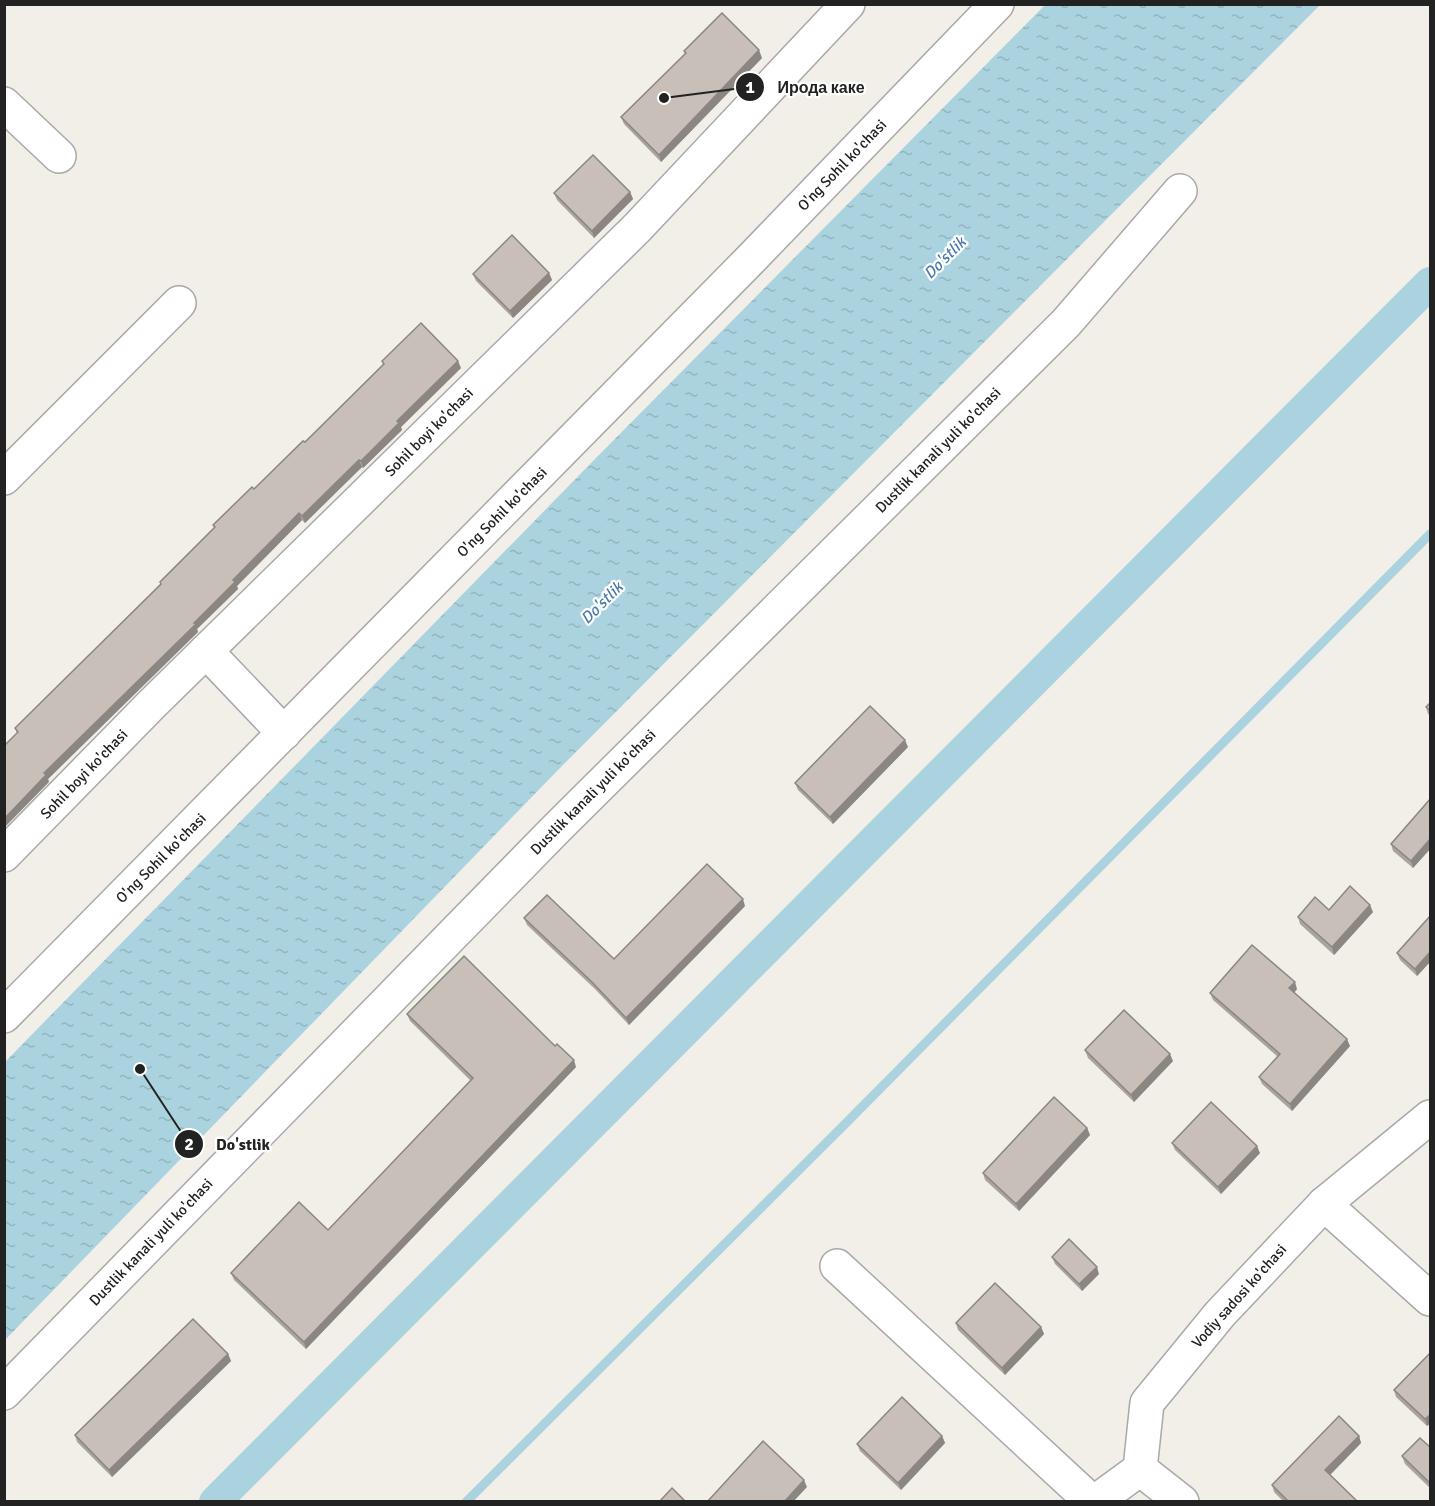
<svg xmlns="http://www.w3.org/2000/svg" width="1435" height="1506" viewBox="0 0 1435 1506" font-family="Signika,sans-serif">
	<defs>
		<pattern id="water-ripples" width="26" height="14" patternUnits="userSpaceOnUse" patternTransform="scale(1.5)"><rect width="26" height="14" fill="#aad3df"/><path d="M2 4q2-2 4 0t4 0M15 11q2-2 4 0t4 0" fill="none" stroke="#92b5bf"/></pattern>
	</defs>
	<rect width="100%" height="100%" fill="#f2efe9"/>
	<path fill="url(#water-ripples)" d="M1045 5H1320L559 769 5 1340V1062L594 460Z"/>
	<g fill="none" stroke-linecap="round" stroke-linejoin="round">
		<path stroke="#aad3df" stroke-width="9" d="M466 1502 847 1122 1430 534"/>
		<path stroke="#aad3df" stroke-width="32" d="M215 1502 1430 283"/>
		<defs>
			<g id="minor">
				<path d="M4 104 59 156"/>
				<path d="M4 478 179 303"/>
				<path d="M206 651 284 733"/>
				<path d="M4 855 151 705 637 228 848 4"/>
				<path d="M4 1016 749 261 997 4"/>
				<path d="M1324 1204 1430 1299"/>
				<path d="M837 1266 1092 1502"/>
				<path d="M4 1393 558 827 1066 323 1180 191"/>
				<path d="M1140 1469 1182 1502"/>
				<path d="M1095 1502 1140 1469 1147 1403 1220 1314 1324 1204 1430 1117"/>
			</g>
		</defs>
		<use href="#minor" stroke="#a9a9a9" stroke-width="36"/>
		<use href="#minor" stroke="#fff" stroke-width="33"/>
	</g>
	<g fill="#aba49e">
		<path d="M684 51 762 58 661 162 624 124 621 117 685 54Z"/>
		<path d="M630 192 633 199 594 238 557 200 554 193Z"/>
		<path d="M549 273 552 280 513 318 476 281 473 274Z"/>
		<path d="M382 361 461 368 401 427 402 430 363 468 362 467 305 523 302 520 237 586 238 589 197 629 198 632 48 779 49 782 17 733 15 728 160 585V582L214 528 213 525 254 489 305 442 383 364Z"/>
		<path d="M1431 702V716L1428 714 1426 707Z"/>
		<path d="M908 747 833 824 798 790 795 783Z"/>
		<path d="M1431 798V848L1413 868 1393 851 1391 844Z"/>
		<path d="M745 906 629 1025 595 989 527 925 524 918 614 959Z"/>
		<path d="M1373 912 1334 955 1300 924 1298 917Z"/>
		<path d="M1431 915V961L1417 976 1400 960 1397 953Z"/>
		<path d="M1297 989 1294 993 1350 1046 1292 1111 1262 1084 1259 1077 1278 1057 1213 1000 1210 993Z"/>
		<path d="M407 1014 576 1067 306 1349 234 1280 231 1273 328 1230 471 1081 410 1021Z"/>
		<path d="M1085 1050 1173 1061 1134 1102 1088 1058Z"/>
		<path d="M1087 1128 1090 1135 1019 1211 985 1180 983 1173Z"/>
		<path d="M1172 1143 1260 1153 1221 1194 1175 1150Z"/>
		<path d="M1052 1257 1099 1274 1082 1291 1055 1264Z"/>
		<path d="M956 1323 1041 1327 1044 1334 1005 1375 958 1330Z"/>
		<path d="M1431 1352V1423L1427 1426 1396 1397 1394 1390Z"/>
		<path d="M228 1354 231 1361 112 1477 77 1442 75 1435Z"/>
		<path d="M942 1436 945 1443 901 1490 860 1451 857 1444Z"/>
		<path d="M1359 1436 1361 1443 1330 1475 1358 1502H1284L1274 1492 1272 1485Z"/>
		<path d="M1431 1448V1489L1405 1464 1402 1456Z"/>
	</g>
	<g fill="#8b8681">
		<path d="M759 50 762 58 661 162 659 155Z"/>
		<path d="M630 192 633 199 594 238 592 231Z"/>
		<path d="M549 273 552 280 513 318 510 311Z"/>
		<path d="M458 361 461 368 401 427 402 430 363 468 361 461 397 421Z"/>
		<path d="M359 460 362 467 305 523 302 516Z"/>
		<path d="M299 513 302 520 237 586 238 589 197 629 198 632 48 779 49 782 4 828V819L44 773 194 623 233 580Z"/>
		<path d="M905 740 908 747 833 824 830 817Z"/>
		<path d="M1431 838V848L1413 868 1411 861Z"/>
		<path d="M743 899 745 906 629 1025 626 1018Z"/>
		<path d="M1370 905 1373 912 1334 955 1332 947Z"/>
		<path d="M1431 951V961L1417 976 1415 969Z"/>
		<path d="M1295 982 1297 989 1292 995 1289 988Z"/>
		<path d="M1347 1039 1350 1046 1292 1111 1290 1104Z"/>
		<path d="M1170 1054 1173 1061 1134 1102 1131 1095Z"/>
		<path d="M574 1060 576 1067 306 1349 304 1342Z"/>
		<path d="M1087 1128 1090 1135 1019 1211 1016 1204Z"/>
		<path d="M1257 1146 1260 1153 1221 1194 1218 1187Z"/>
		<path d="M1097 1267 1099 1274 1082 1291 1079 1284Z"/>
		<path d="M1041 1327 1044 1334 1005 1375 1002 1368Z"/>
		<path d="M228 1354 231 1361 112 1477 109 1470Z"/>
		<path d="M1431 1414V1423L1427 1426 1425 1419Z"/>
		<path d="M942 1436 945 1443 901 1490 898 1483Z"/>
		<path d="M1359 1436 1361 1443 1328 1477 1325 1470Z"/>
		<path d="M804 1480 807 1487 793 1502H784Z"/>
	</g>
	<g fill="#c7bfb8" stroke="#8b8681" stroke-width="1.5">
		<path d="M722 13 759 50 659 155 621 117 686 53 684 51Z"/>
		<path d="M593 155 630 192 592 231 554 193Z"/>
		<path d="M512 235 549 273 510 311 473 274Z"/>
		<path d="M421 323 458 361 397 421 399 423 361 461 359 460 302 516 299 513 233 580 235 582 194 623 196 624 44 773 46 775 4 819V746L18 732 15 728 161 584 160 582 215 527 213 525 252 487 254 489 303 441 305 442 384 364 382 361Z"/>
		<path d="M1431 702V711L1426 707Z"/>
		<path d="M870 706 905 740 830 817 795 783Z"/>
		<path d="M1431 798V838L1411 861 1391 844Z"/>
		<path d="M707 864 743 899 626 1018 592 982 524 918 547 895 614 959Z"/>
		<path d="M1350 886 1370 905 1332 947 1298 917 1315 897 1329 910Z"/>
		<path d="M1431 915V951L1415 969 1397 953Z"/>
		<path d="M1252 945 1295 982 1289 988 1347 1039 1290 1104 1259 1077 1280 1054 1210 993Z"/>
		<path d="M464 956 555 1046 557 1044 574 1060 304 1342 231 1273 299 1202 328 1230 473 1078 407 1014Z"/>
		<path d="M1124 1010 1170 1054 1131 1095 1085 1050Z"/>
		<path d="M1054 1097 1087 1128 1016 1204 983 1173Z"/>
		<path d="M1211 1102 1257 1146 1218 1187 1172 1143Z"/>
		<path d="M1069 1239 1097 1267 1079 1284 1052 1257Z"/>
		<path d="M995 1283 1041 1327 1002 1368 956 1323Z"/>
		<path d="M193 1319 228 1354 109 1470 75 1435Z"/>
		<path d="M1431 1352V1414L1425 1419 1394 1390Z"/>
		<path d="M902 1397 942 1436 898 1483 857 1444Z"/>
		<path d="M1339 1416 1359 1436 1325 1470 1358 1502H1289L1272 1485Z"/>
		<path d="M1420 1438 1431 1448V1484L1402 1456Z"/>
		<path d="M763 1441 804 1480 784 1502H707Z"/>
		<path d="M672 1488 686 1502H659Z"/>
	</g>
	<g text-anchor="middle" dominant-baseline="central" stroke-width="4.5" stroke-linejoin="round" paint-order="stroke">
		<g font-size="15" fill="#222" stroke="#fff">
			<text transform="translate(842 165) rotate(-46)">O'ng Sohil ko'chasi</text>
			<text transform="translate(429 432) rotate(-45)">Sohil boyi ko'chasi</text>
			<text transform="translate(938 450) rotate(-45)">Dustlik kanali yuli ko'chasi</text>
			<text transform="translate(502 512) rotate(-45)">O'ng Sohil ko'chasi</text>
			<text transform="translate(84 774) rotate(-46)">Sohil boyi ko'chasi</text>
			<text transform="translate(593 792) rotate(-45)">Dustlik kanali yuli ko'chasi</text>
			<text transform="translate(161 858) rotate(-45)">O'ng Sohil ko'chasi</text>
			<text transform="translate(151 1242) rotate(-46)">Dustlik kanali yuli ko'chasi</text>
			<text transform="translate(1239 1296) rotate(-48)">Vodiy sadosi ko'chasi</text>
		</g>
		<g font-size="16" font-style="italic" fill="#4a7aab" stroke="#fff">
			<text transform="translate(945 258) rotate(-45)">Do'stlik</text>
			<text transform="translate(602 603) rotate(-45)">Do'stlik</text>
		</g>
	</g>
	<path fill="none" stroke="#222" stroke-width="2" d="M664 98L750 87M140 1069L189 1144"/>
	<g fill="#222" stroke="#fff" stroke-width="2">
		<circle cx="664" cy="98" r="6"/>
		<circle cx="140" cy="1069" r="6"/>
		<circle cx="750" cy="87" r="15"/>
		<circle cx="189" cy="1144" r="15"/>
	</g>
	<g font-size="18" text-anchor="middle" font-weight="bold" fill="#fff">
		<text x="750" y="93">1</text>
		<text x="189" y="1150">2</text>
	</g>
	<g font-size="16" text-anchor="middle" font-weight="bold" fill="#222" stroke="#fff" stroke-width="4.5" stroke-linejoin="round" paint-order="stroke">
		<text x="821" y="93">Ирода каке</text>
		<text x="243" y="1150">Do'stlik</text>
	</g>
	<rect width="1435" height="1506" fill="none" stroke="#222222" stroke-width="12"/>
</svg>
